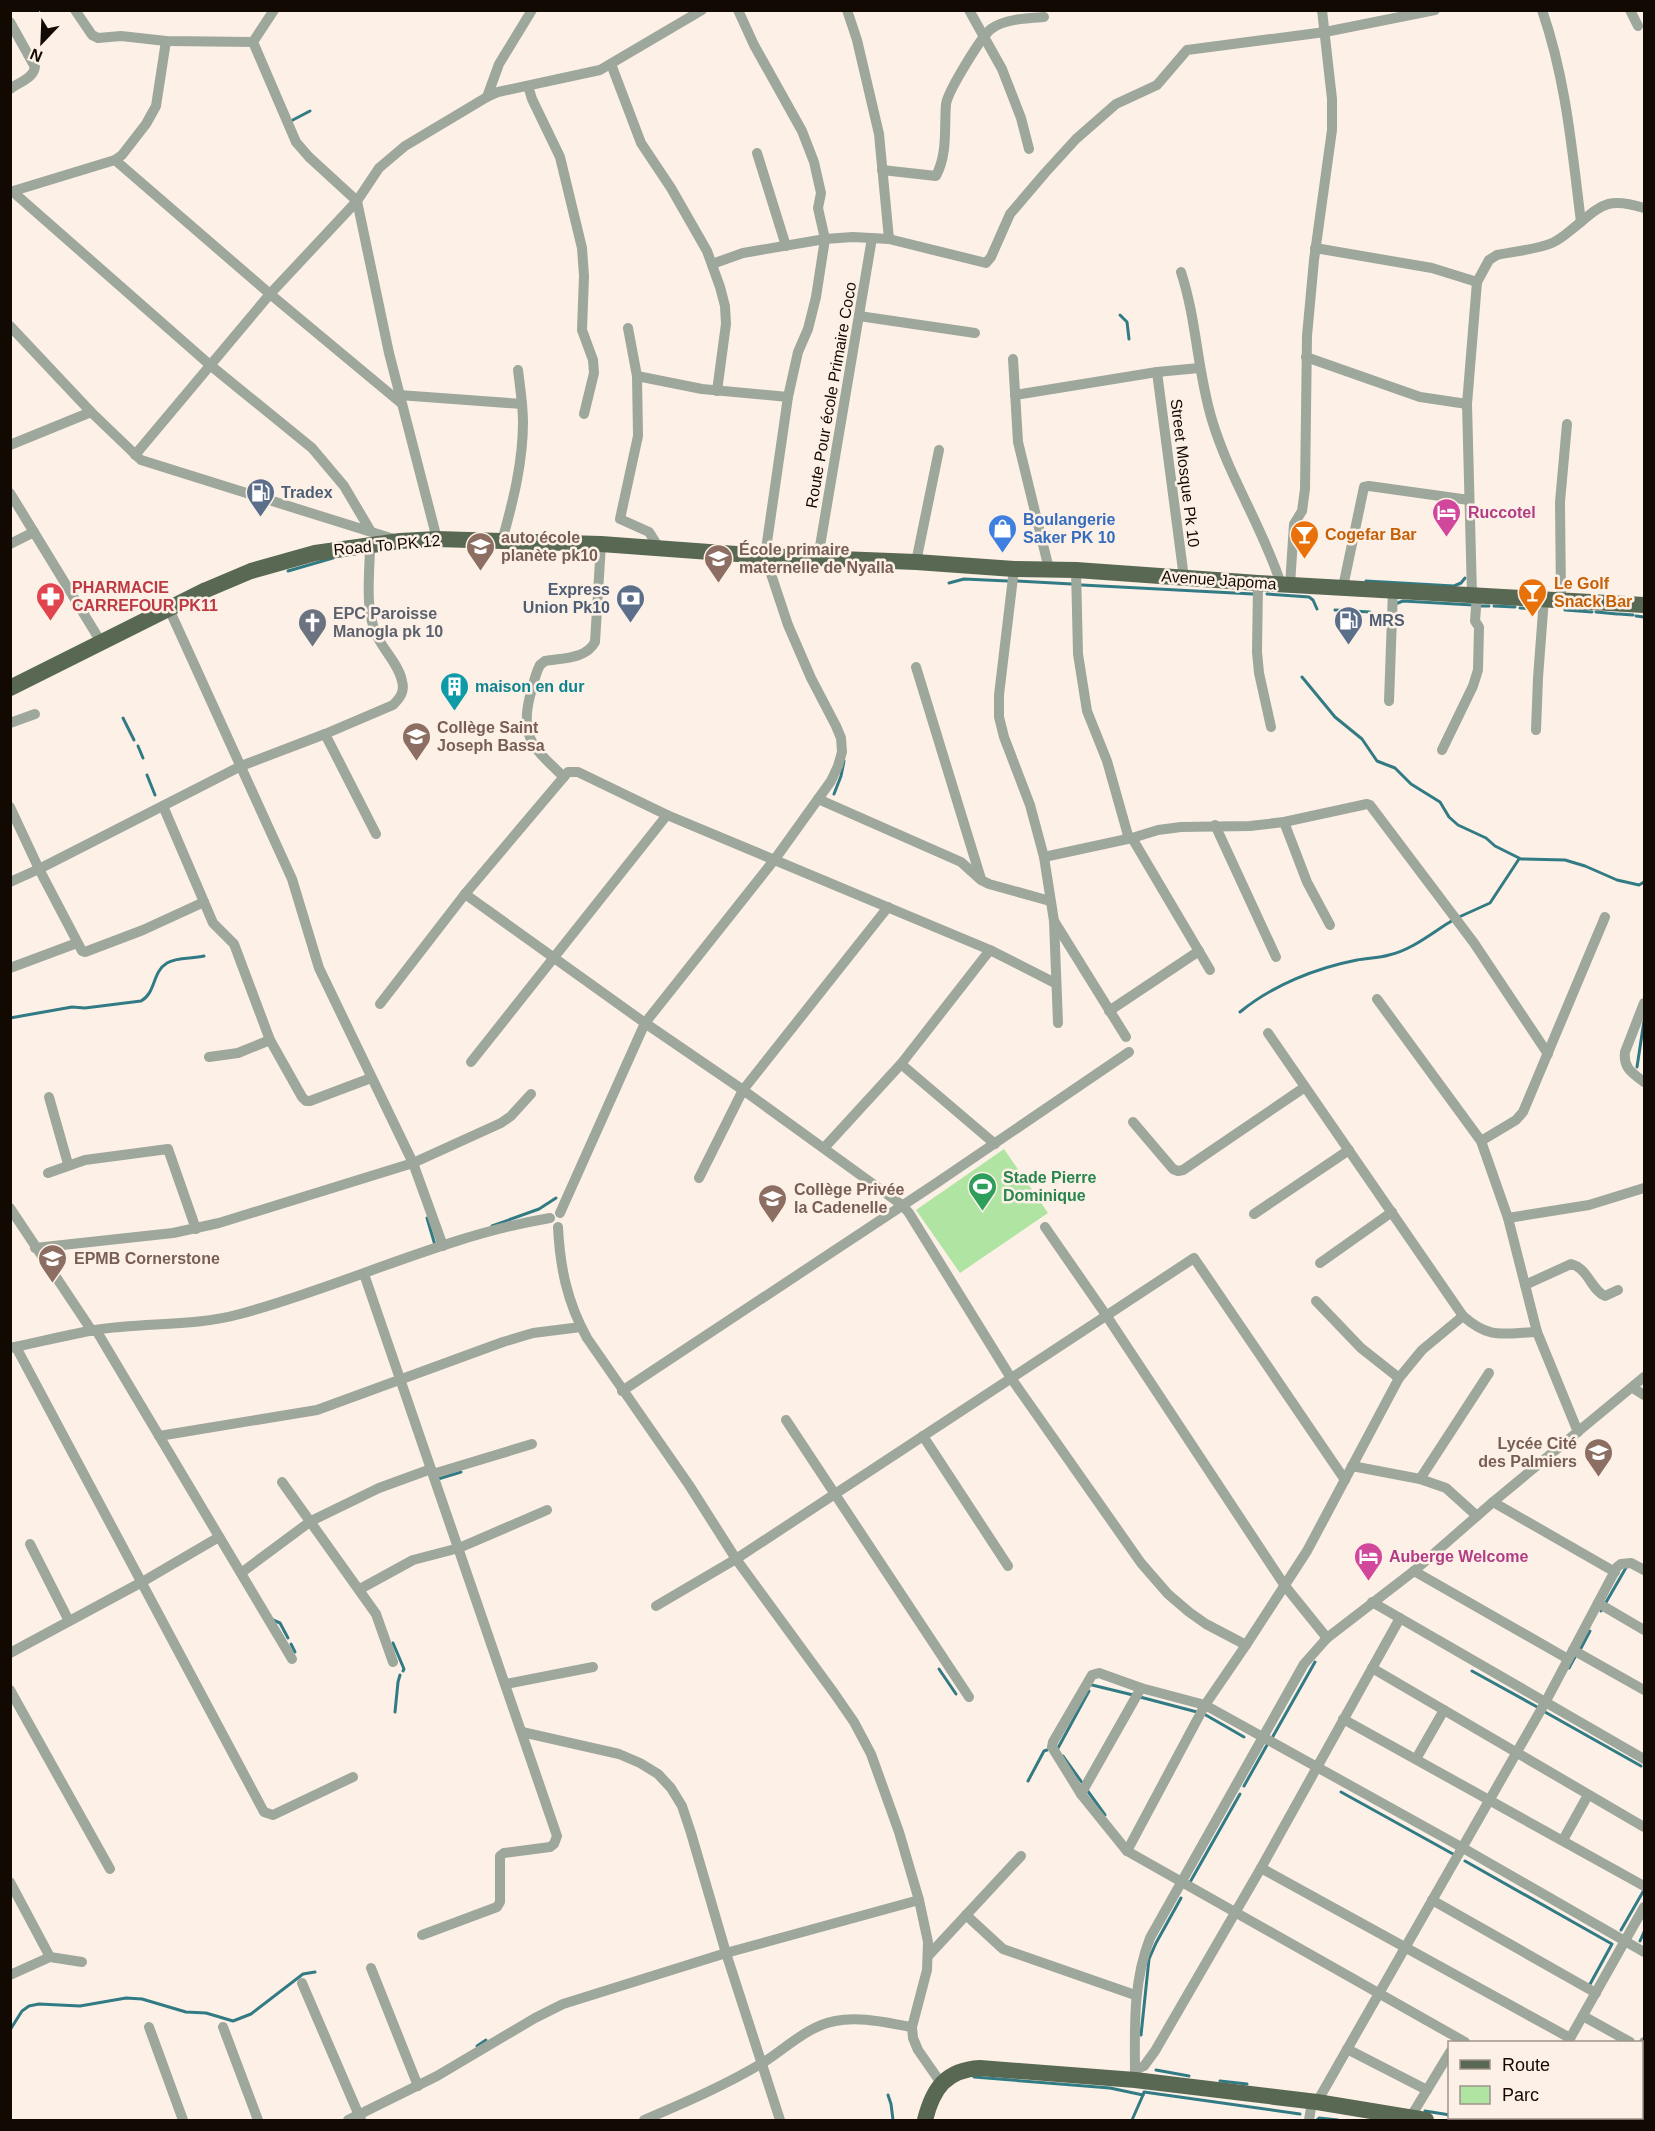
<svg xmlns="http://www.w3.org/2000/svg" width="1655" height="2131" viewBox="0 0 1655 2131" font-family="Helvetica,sans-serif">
	<rect width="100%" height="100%" fill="#fdf1e7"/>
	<path fill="#afe4a3" d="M1004 1149 1048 1213 960 1273 916 1210Z"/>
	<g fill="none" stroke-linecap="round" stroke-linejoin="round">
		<g stroke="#327b84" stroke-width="3">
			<path d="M289 122 310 111"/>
			<path d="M1120 315 1127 322 1129 339"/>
			<path d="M288 571 333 558"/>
			<path d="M1017 581 1072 584"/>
			<path d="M1366 581 1454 586 1461 583 1465 578"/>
			<path d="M949 583 964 579 1008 581"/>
			<path d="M1082 585 1253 594"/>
			<path d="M1267 594 1309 597 1313 600 1317 609"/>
			<path d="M1395 604 1403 601 1473 605"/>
			<path d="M1480 606H1489"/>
			<path d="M1494 606 1515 607"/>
			<path d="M1520 608 1537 609"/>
			<path d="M1335 610 1370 612"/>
			<path d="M1565 610 1592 612"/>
			<path d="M1596 612 1617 614"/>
			<path d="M1619 614 1633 615"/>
			<path d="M1636 616 1644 617"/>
			<path d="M1302 677 1335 717 1362 739 1377 761 1395 768 1411 784 1440 802 1449 817 1458 825 1486 838 1495 846 1521 859 1565 860 1585 866 1617 880 1639 885 1644 882"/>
			<path d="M123 718 134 740"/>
			<path d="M138 746 143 758"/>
			<path d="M147 775 155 795"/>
			<path d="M834 794 841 776 844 761"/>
			<path d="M1459 917 1490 903 1519 859"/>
			<path d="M1240 1012C1273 985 1316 968 1357 960 1367 958 1379 958 1389 955 1412 950 1433 932 1453 920"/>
			<path d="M10 1018 72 1007 85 1008 141 1001C156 993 152 972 167 963 177 957 192 959 204 956"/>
			<path d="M1637 1067 1644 1021"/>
			<path d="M427 1218 435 1245"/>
			<path d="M492 1226 539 1209 556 1198"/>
			<path d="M438 1479 461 1472"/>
			<path d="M1601 1611 1627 1566"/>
			<path d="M273 1620 280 1623 288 1638"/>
			<path d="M393 1643 404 1669 403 1671"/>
			<path d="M291 1644 295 1652"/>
			<path d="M1580 1650 1590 1631"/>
			<path d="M1569 1668 1576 1655"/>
			<path d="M939 1669 956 1694"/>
			<path d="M1472 1671 1539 1708"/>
			<path d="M1092 1685 1133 1695"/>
			<path d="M1140 1697 1197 1712"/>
			<path d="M395 1712 398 1682 400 1675"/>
			<path d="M1545 1712 1641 1766"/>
			<path d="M1204 1714 1244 1737"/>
			<path d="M1272 1738 1315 1662"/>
			<path d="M1058 1748 1089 1691"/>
			<path d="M1063 1756 1083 1784"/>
			<path d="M1028 1781 1044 1751 1047 1750"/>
			<path d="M1244 1786 1267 1745"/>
			<path d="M1087 1790 1105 1815"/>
			<path d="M1341 1792 1453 1854"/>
			<path d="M1465 1861 1612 1944 1589 1986"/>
			<path d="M1189 1884 1240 1794"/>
			<path d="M1621 1930 1644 1890"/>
			<path d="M1640 1941 1644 1932"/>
			<path d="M10 2030 22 2011 29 2006 39 2004 80 2006 126 1998 142 1999 186 2012 206 2013 233 2021 251 2014 303 1974 315 1972"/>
			<path d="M1141 2035 1149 1959 1156 1943 1181 1898"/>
			<path d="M477 2046 486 2040"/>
			<path d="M1156 2070 1189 2076"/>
			<path d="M974 2077 1110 2088 1143 2095 1144 2092 1300 2114"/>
			<path d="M1220 2081 1247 2084"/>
			<path d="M888 2095 891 2104 893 2120"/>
			<path d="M1425 2111 1450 2115"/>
			<path d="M1465 2118 1485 2120"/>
			<path d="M1553 2118 1554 2120"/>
			<path d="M1132 2120 1143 2095"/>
			<path d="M1317 2120 1319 2118 1338 2120"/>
		</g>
		<g stroke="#9ea79b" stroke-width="10">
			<path d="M75 10 92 35 98 38 121 36 166 41 253 42"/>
			<path d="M274 10 253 42 296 142 309 157 357 201 389 353 437 539"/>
			<path d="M847 10 857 40 879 134 889 239"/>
			<path d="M969 10 1002 69 1021 118 1029 149"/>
			<path d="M1542 10C1566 79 1572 150 1581 222"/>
			<path d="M1630 10 1638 26"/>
			<path d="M10 22 35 67C33 79 19 82 10 89"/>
			<path d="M611 64 641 143 671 188 707 251 720 287 725 306 726 324 717 391"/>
			<path d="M528 86 532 99 560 157 582 248 584 276 582 330 593 360 594 373 584 414"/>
			<path d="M487 97 499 64 532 10"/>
			<path d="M757 153 786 246"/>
			<path d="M115 160 270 294 401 403"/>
			<path d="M882 170 936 176C948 153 944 128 946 104 948 91 981 37 991 29 1004 19 1028 18 1044 17"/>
			<path d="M12 191 210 365 312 448 344 486 370 530"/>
			<path d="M10 192 115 160 122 155 146 124 156 106 166 41"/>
			<path d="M1315 248 1432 268 1477 282"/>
			<path d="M712 264 743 253 825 239 853 237 889 239 986 263 991 257 1010 214 1045 173 1076 139 1116 104 1157 85 1187 50 1325 32 1435 10"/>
			<path d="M1181 272C1197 321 1197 371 1212 420 1229 477 1263 528 1281 584"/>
			<path d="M859 316 975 333"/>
			<path d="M10 326 91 412 141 460 397 540"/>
			<path d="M628 328 637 376 638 436 620 519 649 532 659 548"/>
			<path d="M1306 357 1420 397 1467 404"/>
			<path d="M1013 359 1018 442 1049 569"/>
			<path d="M1157 372 1184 578"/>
			<path d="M637 376 702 389 788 397"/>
			<path d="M399 395 522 404"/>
			<path d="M1015 395 1157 372 1199 368"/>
			<path d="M10 445 91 412"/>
			<path d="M135 455 270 294 357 201 379 168 405 146 487 97 498 92 600 70 702 10"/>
			<path d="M10 493 101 642"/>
			<path d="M502 541C513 502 523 462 523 422 523 405 520 387 518 370"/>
			<path d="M10 544 34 532"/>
			<path d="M818 558 872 238"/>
			<path d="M916 562 939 450"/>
			<path d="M1014 569 999 695V717L1004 737 1030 805 1044 857 1054 921 1126 1037"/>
			<path d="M1076 570 1078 654 1087 711 1107 761 1129 839"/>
			<path d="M1258 583 1257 652 1259 673 1271 727"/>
			<path d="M1290 585 1294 524 1302 511 1305 489 1307 336 1314 260 1332 130V99L1322 10"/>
			<path d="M1343 587 1364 487 1369 486 1469 500"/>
			<path d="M1472 595 1467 404 1477 282 1489 260 1497 255C1515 251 1535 250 1552 243 1559 240 1565 235 1571 230 1601 206 1605 196 1644 208"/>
			<path d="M1561 599 1560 502 1567 424"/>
			<path d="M169 609 292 879 319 968 413 1163 443 1246"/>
			<path d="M916 667 981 879"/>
			<path d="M1389 701 1393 590"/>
			<path d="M10 723 35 714"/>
			<path d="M1536 730 1538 678 1544 598"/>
			<path d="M325 734 376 834"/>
			<path d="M1442 750 1473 686 1478 670 1479 627 1475 621 1477 595"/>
			<path d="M564 777C536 750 519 739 530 696 533 686 535 674 540 665L545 661C563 658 586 659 595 642L601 544"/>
			<path d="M818 799 961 862 981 880 989 884 1050 901"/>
			<path d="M163 806 213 923 234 944 270 1040 302 1097 306 1101H310L371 1078"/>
			<path d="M10 807 39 869 82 951 85 952 143 930 204 902"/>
			<path d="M1284 822 1307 882 1330 925"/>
			<path d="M1215 825 1276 957"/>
			<path d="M1132 838 1210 970"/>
			<path d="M1044 857 1132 838 1158 830 1181 827 1250 826 1284 822 1367 804 1370 805 1474 943 1548 1054"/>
			<path d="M10 882 39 869 241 766 325 734 393 705C400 698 405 692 402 681 399 665 384 651 377 636 364 609 370 573 370 544"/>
			<path d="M465 894 645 1023 743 1090 902 1205 909 1213 1011 1378 1141 1563 1168 1594 1189 1612 1206 1624 1246 1645 1307 1551 1399 1378 1422 1350 1463 1316"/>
			<path d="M1054 921 1058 1023"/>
			<path d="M990 950 1055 983"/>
			<path d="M10 968 77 943"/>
			<path d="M1377 999 1481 1141 1508 1218 1537 1332 1578 1432"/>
			<path d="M1644 1003 1625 1052C1623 1068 1632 1073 1644 1082"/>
			<path d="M380 1004 465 894 568 772H578L667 815 990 950 901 1064 824 1148"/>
			<path d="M1109 1011 1199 951"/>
			<path d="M1268 1033 1463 1316C1490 1340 1503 1333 1537 1332"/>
			<path d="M209 1057 238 1053 270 1040"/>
			<path d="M471 1062 667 815"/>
			<path d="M901 1064 995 1144"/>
			<path d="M49 1097 68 1164"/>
			<path d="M1133 1122 1173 1169 1178 1171 1183 1170 1305 1087"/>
			<path d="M1481 1141 1516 1120 1523 1112 1605 917"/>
			<path d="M48 1173 85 1160 168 1149 196 1229"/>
			<path d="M699 1178 743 1090 888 907"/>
			<path d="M10 1208 92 1331"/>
			<path d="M560 1213 645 1023 775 859 831 781 838 766 842 752 841 738 836 726 811 678 788 625 765 556 788 397 798 352 808 329 816 297 825 239 818 208 821 193 814 162 802 131 754 45 738 10"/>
			<path d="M1254 1214 1349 1150"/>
			<path d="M1508 1218 1589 1205 1644 1188"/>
			<path d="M558 1227C560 1267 567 1302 587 1338L689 1485 736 1559 834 1693 854 1722 871 1754 899 1832 919 1900 928 1942 927 1970 912 2027 913 2038 918 2050 941 2083"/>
			<path d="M1045 1227 1106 1315 1285 1586 1327 1638"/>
			<path d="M35 1248 173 1233 219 1223 413 1163 501 1123 511 1116 531 1094"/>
			<path d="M1320 1263 1392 1212"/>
			<path d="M364 1274 557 1836 554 1844 550 1847 504 1853 500 1856V1902L497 1907 422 1935"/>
			<path d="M1525 1285 1571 1264C1588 1268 1591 1290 1605 1296L1618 1290"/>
			<path d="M1316 1301 1361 1348 1399 1378"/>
			<path d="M96 1330 292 1659"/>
			<path d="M16 1347 264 1812 273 1815 353 1777"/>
			<path d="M10 1348C39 1342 67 1335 95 1330 143 1322 193 1327 240 1314 344 1286 443 1236 550 1218"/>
			<path d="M1633 1388 1644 1395"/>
			<path d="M622 1391 935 1184 1129 1052"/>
			<path d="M786 1420 969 1697"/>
			<path d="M159 1436 317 1410 503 1342 533 1333 581 1327"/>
			<path d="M923 1436 1008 1566"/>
			<path d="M1352 1466 1420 1479 1446 1488 1477 1516"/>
			<path d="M433 1474 532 1444"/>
			<path d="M1420 1479 1489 1373"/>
			<path d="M282 1482 376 1614 393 1662"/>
			<path d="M1493 1502 1615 1572"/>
			<path d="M30 1544 69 1621"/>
			<path d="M1414 1571 1568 1659"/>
			<path d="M241 1573 311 1521 379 1488 431 1469"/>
			<path d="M360 1589 413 1560 459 1548 547 1510"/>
			<path d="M1372 1602 1644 1759"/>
			<path d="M1598 1603 1644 1630"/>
			<path d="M656 1606 736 1559 1194 1258 1345 1480"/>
			<path d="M1573 1650 1644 1690"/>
			<path d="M10 1653 142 1582 219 1537"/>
			<path d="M1372 1668 1644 1827"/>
			<path d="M506 1684 593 1667"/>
			<path d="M1141 1688 1081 1794 1127 1851 1465 2042"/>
			<path d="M10 1690 110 1869"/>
			<path d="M1343 1719 1644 1886"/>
			<path d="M522 1732 619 1754 640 1763 658 1774 671 1788 682 1806 691 1833 726 1953 780 2120"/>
			<path d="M1416 1759 1444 1710"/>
			<path d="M1081 1794 1052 1747 1053 1742 1092 1675 1099 1673 1141 1688 1205 1705 1463 1848 1644 1952"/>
			<path d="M1563 1840 1588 1795"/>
			<path d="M1127 1851 1205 1705 1246 1645"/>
			<path d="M1261 1868 1570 2038"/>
			<path d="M10 1882 50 1957"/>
			<path d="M1432 1900 1596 1993"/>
			<path d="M966 1915 1003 1949 1135 1995"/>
			<path d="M929 1955 1021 1856"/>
			<path d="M371 1968 418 2086"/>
			<path d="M10 1975 50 1957 82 1962"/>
			<path d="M302 1983 361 2120"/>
			<path d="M1583 2016 1630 2042"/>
			<path d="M149 2027 183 2120"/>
			<path d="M223 2027 258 2120"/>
			<path d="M1568 2042 1644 1907"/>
			<path d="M1642 2048 1644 2042"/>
			<path d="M1347 2049 1427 2090"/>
			<path d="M1135 2070 1144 2066 1155 2051 1261 1868 1400 1618"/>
			<path d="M1135 2080C1135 2031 1132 1984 1150 1938L1304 1664 1327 1638 1414 1571 1493 1502 1644 1377"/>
			<path d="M1642 2101 1644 2096"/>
			<path d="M1317 2102 1546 1701 1617 1567 1621 1564 1631 1563 1644 1570"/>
			<path d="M1410 2118 1450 2052"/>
			<path d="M348 2120 437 2076 535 2018 563 2004 726 1953 919 1900"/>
			<path d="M644 2120C684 2103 726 2085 764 2062 786 2048 808 2026 835 2021 860 2016 887 2023 912 2027"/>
			<path d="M1309 2120 1312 2102"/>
			<path d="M1527 2120 1528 2118"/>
		</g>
		<g stroke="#586852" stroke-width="16">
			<path d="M10 688 206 590 251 571 315 553 400 541 437 539 601 544 765 556 916 562 1014 569 1076 570 1258 583 1644 605"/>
			<path d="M925 2120C933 2088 946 2070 980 2068L1135 2080 1317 2102 1426 2120"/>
		</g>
	</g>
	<defs>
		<symbol id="fuel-pin" viewBox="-11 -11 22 30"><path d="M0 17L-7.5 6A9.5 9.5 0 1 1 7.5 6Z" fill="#5c6f8a" stroke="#fdf1e7"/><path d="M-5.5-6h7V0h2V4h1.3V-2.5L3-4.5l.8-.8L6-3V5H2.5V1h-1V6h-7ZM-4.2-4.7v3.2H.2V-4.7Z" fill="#fff"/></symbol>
		<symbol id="hotel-pin" viewBox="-11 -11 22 30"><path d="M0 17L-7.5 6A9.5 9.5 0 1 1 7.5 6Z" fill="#d1479c" stroke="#fdf1e7"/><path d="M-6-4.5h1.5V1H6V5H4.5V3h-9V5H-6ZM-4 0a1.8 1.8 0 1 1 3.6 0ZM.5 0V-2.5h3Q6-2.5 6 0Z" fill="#fff"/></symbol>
		<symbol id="shop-pin" viewBox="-11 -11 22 30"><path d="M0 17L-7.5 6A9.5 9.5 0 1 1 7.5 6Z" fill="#3f7fe0" stroke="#fdf1e7"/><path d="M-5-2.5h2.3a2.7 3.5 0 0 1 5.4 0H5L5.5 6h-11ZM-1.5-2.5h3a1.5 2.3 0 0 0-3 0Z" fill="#fff"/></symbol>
		<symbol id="bar-pin" viewBox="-11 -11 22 30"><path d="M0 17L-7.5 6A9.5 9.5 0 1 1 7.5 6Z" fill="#e8710a" stroke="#fdf1e7"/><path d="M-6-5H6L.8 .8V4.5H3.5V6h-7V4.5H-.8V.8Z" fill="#fff"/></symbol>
		<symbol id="school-pin" viewBox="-11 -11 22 30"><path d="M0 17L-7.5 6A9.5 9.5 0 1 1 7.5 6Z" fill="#8d6e63" stroke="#fdf1e7"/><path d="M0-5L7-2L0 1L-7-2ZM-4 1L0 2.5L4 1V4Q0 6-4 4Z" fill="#fff"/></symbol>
		<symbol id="pharmacy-pin" viewBox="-11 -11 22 30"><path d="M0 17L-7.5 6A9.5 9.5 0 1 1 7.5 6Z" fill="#e0444e" stroke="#fdf1e7"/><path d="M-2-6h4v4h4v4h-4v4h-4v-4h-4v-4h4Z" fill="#fff"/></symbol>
		<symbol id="bank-pin" viewBox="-11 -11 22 30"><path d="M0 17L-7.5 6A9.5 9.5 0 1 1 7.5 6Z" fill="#5c6f8a" stroke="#fdf1e7"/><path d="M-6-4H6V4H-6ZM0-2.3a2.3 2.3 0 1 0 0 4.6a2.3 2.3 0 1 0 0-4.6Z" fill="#fff"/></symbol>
		<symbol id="church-pin" viewBox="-11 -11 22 30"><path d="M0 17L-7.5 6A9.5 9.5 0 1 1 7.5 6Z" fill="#6b7280" stroke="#fdf1e7"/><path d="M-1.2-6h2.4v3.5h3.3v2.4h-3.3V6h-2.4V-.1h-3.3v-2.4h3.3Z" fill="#fff"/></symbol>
		<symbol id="building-pin" viewBox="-11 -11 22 30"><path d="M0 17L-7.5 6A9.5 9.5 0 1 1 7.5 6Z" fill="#0f9aa8" stroke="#fdf1e7"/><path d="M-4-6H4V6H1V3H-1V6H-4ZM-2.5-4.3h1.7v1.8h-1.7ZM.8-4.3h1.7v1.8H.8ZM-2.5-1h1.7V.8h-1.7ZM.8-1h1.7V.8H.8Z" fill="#fff"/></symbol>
		<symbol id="stadium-pin" viewBox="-11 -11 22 30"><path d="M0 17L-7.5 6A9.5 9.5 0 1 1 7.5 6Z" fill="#2e9e5b" stroke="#fdf1e7"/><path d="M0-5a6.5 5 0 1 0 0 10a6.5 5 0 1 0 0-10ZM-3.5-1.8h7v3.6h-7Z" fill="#fff"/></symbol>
	</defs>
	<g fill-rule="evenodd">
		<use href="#fuel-pin" x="244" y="476" width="33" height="45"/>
		<use href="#hotel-pin" x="1430" y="496" width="33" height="45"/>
		<use href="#shop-pin" x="986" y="512" width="33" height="45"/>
		<use href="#bar-pin" x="1288" y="518" width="33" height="45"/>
		<use href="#school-pin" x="464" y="530" width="33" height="45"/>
		<use href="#school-pin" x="702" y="542" width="33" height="45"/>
		<use href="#bar-pin" x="1516" y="576" width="33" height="45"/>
		<use href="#pharmacy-pin" x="34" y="580" width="33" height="45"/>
		<use href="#bank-pin" x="614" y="582" width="33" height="45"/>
		<use href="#fuel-pin" x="1332" y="604" width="33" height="45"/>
		<use href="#church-pin" x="296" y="606" width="33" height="45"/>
		<use href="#building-pin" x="438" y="670" width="33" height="45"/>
		<use href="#school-pin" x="400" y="720" width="33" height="45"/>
		<use href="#stadium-pin" x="966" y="1170" width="33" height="45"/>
		<use href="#school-pin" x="756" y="1182" width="33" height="45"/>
		<use href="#school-pin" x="36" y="1242" width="33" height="45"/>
		<use href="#school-pin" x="1582" y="1436" width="33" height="45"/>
		<use href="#hotel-pin" x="1352" y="1540" width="33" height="45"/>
	</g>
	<g text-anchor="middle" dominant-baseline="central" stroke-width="5" stroke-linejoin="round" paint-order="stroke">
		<g font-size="16" fill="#120903" stroke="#fdf1e7">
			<text transform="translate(831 395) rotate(-80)">Route Pour école Primaire Coco</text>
			<text transform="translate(1185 473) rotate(83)">Street Mosque Pk 10</text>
			<text transform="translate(387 545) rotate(-5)">Road To PK 12</text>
			<text transform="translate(1219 580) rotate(4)">Avenue Japoma</text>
		</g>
		<g font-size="16" font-weight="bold" fill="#4e5e75" stroke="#fdf1e7" text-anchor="start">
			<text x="281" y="492">Tradex</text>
			<text x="610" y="589" text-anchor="end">Express<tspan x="610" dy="18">Union Pk10</tspan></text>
			<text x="1369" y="620">MRS</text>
		</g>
		<g font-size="16" font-weight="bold" fill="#b23c85" stroke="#fdf1e7" text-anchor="start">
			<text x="1468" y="512">Ruccotel</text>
			<text x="1389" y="1556">Auberge Welcome</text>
		</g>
		<g font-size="16" font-weight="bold" fill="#366cbe" stroke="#fdf1e7" text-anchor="start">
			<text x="1023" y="519">Boulangerie<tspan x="1023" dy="18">Saker PK 10</tspan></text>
		</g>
		<g font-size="16" font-weight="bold" fill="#c56008" stroke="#fdf1e7" text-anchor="start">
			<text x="1325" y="534">Cogefar Bar</text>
			<text x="1554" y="583">Le Golf<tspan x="1554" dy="18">Snack Bar</tspan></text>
		</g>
		<g font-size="16" font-weight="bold" fill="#785e54" stroke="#fdf1e7" text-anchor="start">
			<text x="501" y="537">auto école<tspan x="501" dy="18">planète pk10</tspan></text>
			<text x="739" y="549">École primaire<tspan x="739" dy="18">maternelle de Nyalla</tspan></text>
			<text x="437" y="727">Collège Saint<tspan x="437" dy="18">Joseph Bassa</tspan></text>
			<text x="794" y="1189">Collège Privée<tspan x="794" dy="18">la Cadenelle</tspan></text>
			<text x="74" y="1258">EPMB Cornerstone</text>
			<text x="1577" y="1443" text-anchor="end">Lycée Cité<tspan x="1577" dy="18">des Palmiers</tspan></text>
		</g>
		<g font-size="16" font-weight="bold" fill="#be3a42" stroke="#fdf1e7" text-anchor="start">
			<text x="72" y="587">PHARMACIE<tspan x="72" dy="18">CARREFOUR PK11</tspan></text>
		</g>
		<g font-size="16" font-weight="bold" fill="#5b616d" stroke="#fdf1e7" text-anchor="start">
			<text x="333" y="613">EPC Paroisse<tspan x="333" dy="18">Manogla pk 10</tspan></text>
		</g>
		<g font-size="16" font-weight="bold" fill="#0d838f" stroke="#fdf1e7" text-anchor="start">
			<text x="475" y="686">maison en dur</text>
		</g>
		<g font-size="16" font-weight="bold" fill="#27864d" stroke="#fdf1e7" text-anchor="start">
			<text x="1003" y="1177">Stade Pierre<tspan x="1003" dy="18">Dominique</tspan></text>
		</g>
	</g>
	<rect width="1655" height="2131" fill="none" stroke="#120903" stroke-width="24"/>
	<rect x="1448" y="2041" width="195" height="78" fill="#fdf1e7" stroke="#9f948c" stroke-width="1.5"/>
	<rect x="1460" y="2060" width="30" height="9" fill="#586852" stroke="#9f948c" stroke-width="1.5"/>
	<text x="1502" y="2071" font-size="18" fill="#120903">Route</text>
	<rect x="1460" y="2086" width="30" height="18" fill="#afe4a3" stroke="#9f948c" stroke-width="1.5"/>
	<text x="1502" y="2101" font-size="18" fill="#120903">Parc</text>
	<g transform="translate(42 42) rotate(203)" stroke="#fdf1e7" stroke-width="4.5" paint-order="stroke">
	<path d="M0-4.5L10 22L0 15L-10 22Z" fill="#120903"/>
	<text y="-9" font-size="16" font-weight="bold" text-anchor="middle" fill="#120903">N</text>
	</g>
</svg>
